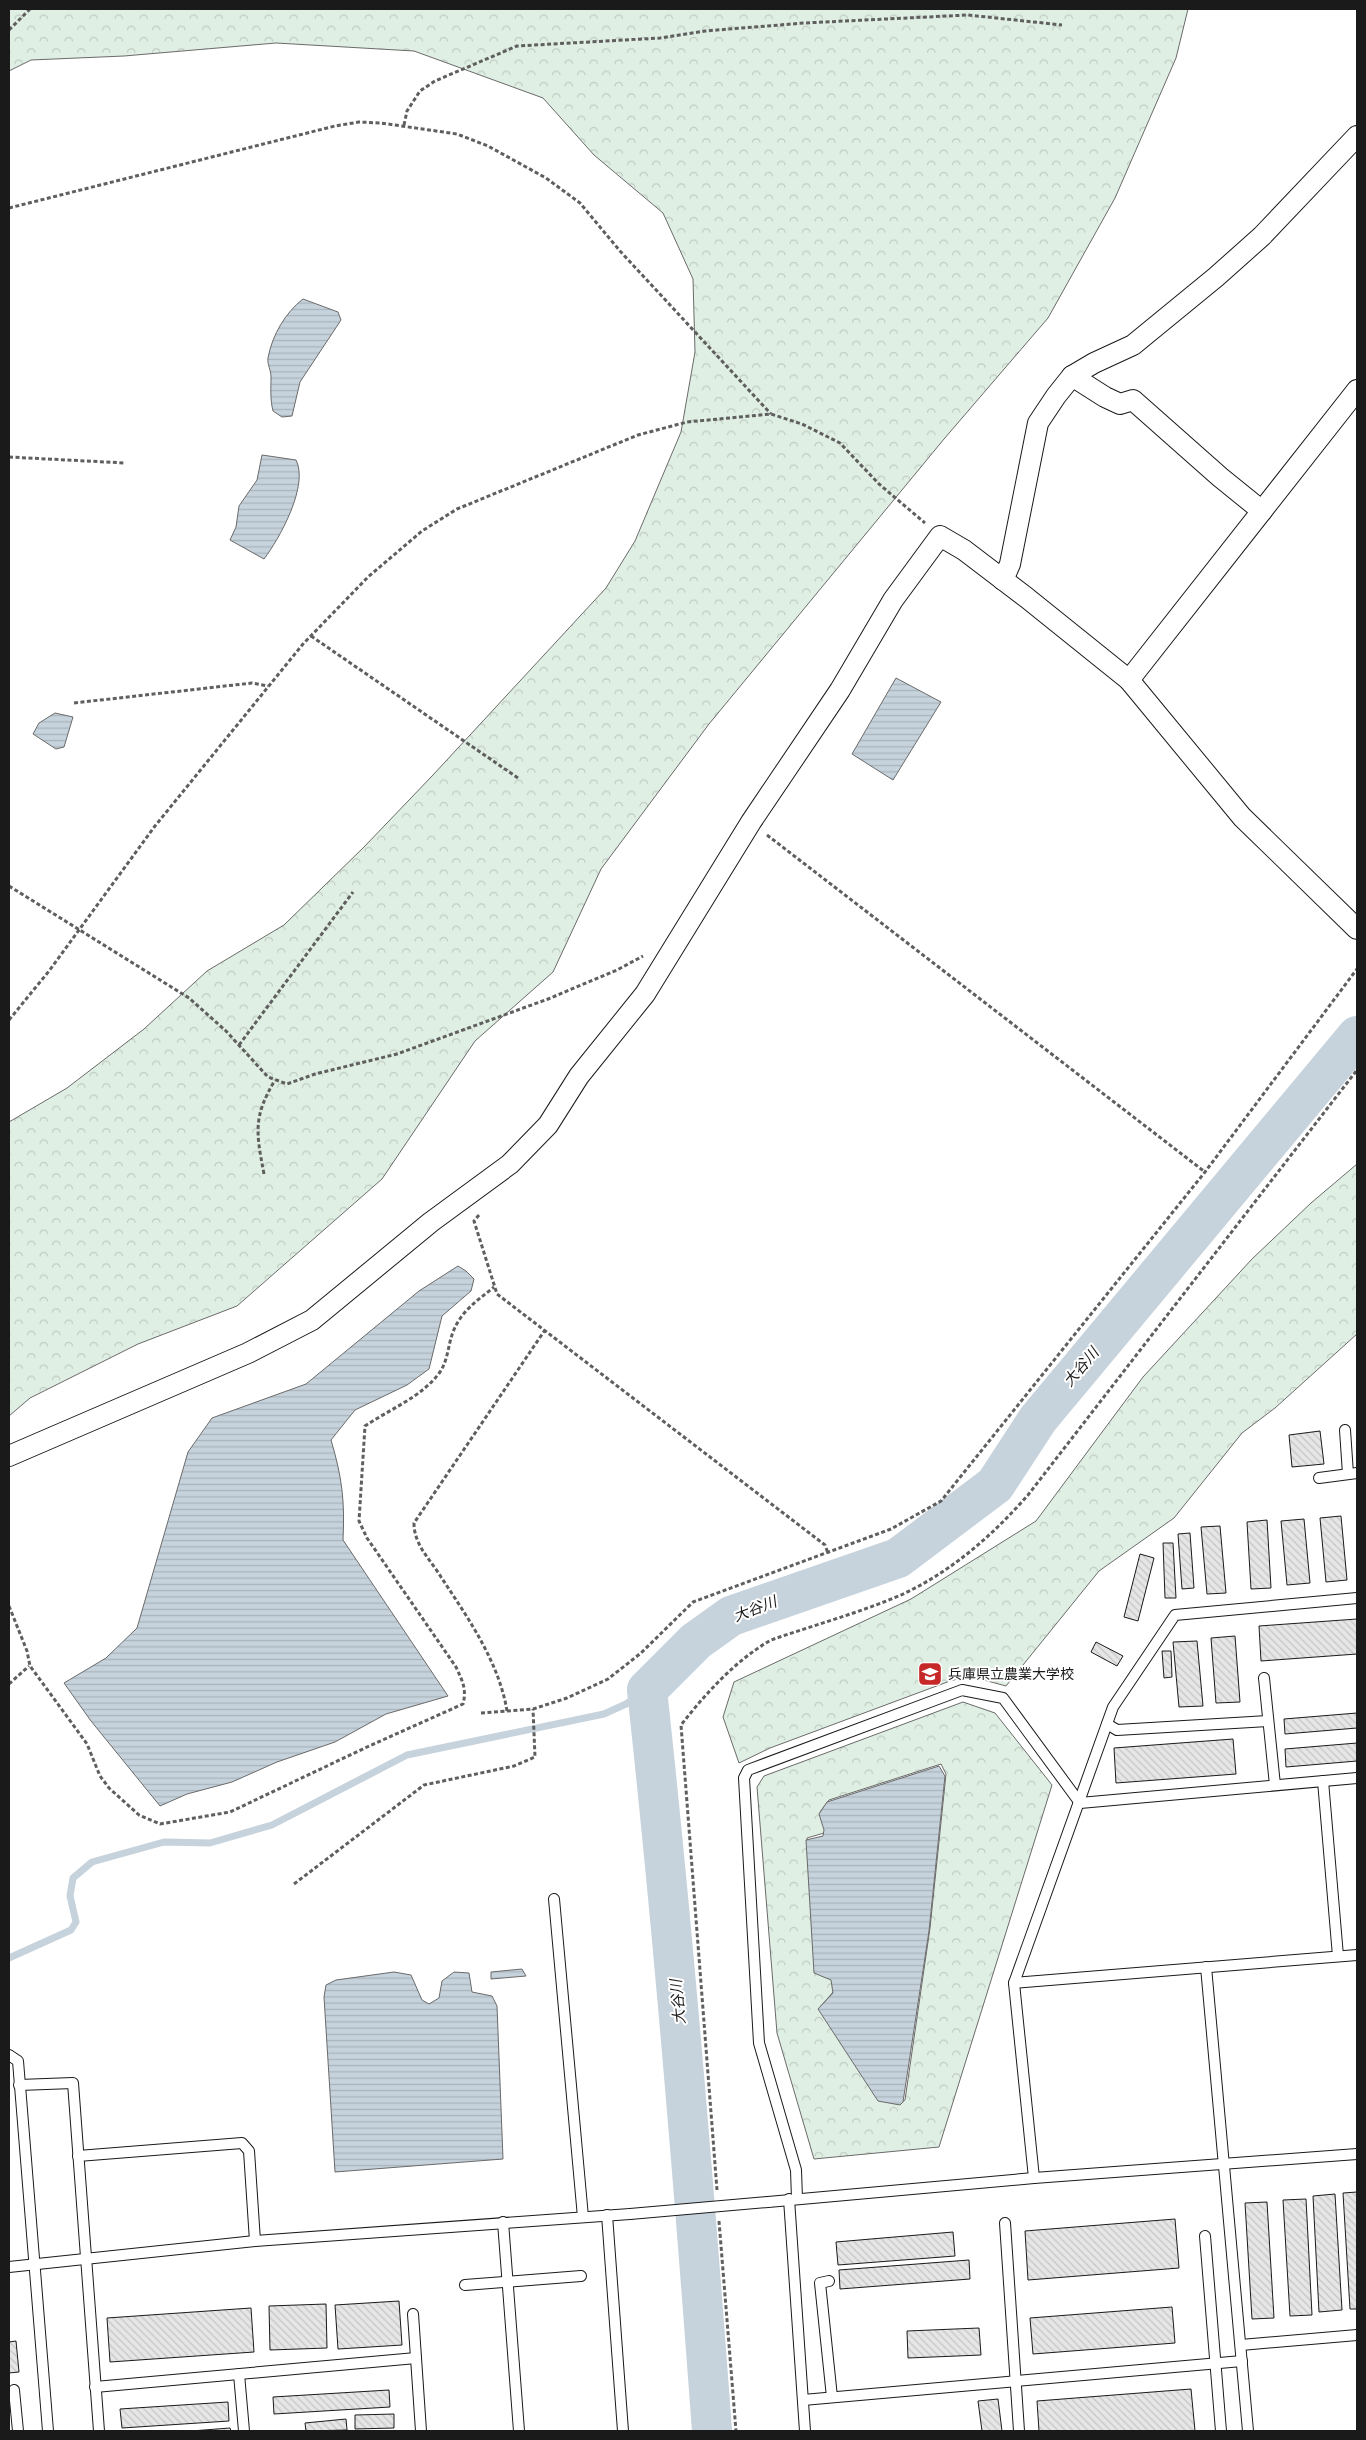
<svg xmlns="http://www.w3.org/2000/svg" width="1366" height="2440" viewBox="0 0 1366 2440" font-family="'Roboto Serif','Noto Sans JP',serif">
	<defs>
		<pattern id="forest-crowns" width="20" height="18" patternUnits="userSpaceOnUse" patternTransform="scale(1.25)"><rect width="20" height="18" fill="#e0efe3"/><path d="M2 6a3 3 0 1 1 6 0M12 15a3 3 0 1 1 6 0" fill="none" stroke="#c0ccc2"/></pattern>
		<pattern id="water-rules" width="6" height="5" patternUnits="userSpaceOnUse" patternTransform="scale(1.25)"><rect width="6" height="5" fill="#c6d2dc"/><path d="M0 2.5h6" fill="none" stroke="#aab4bc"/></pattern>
		<pattern id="building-back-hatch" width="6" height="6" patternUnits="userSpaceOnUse" patternTransform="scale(1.25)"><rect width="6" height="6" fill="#e6e6e6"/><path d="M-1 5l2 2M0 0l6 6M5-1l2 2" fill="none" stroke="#c5c5c5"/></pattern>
	</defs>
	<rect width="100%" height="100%" fill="#fff"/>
	<g fill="url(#forest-crowns)" stroke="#6a6a6a" fill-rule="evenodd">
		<path d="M9 9H1188L1176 58 1115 198 1048 318 944 439 709 724 601 869 553 972 475 1041 382 1179 237 1306 138 1344 30 1398 9 1416V1122L67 1088 144 1029 207 971 284 925 364 847 433 775 606 588 635 541 681 432 695 352 693 279 663 213 594 155 543 98 414 51 276 43 124 56 31 60 9 71Z"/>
		<path d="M1357 1164V1334L1275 1408 1242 1433 1174 1518 1099 1571 1006 1686 969 1676 950 1681 770 1748 739 1763 723 1717 734 1682 911 1599 1036 1521 1143 1377 1252 1259 1311 1203Z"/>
		<path d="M963 1702 995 1713 1052 1785 939 2147 814 2159 777 2033 757 1787 764 1776ZM941 1764 946 1774 930 1928 905 2100 901 2103 879 2099 820 2007 834 1991 832 1978 815 1970 807 1838 824 1833 826 1828 820 1812 829 1800Z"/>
	</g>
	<g fill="url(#water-rules)" stroke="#6a6a6a">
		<path d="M303 299 338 312 341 320 300 382 292 416 282 417 273 411C270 399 271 389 271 377 271 370 267 364 268 358 272 335 286 312 303 299Z"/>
		<path d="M262 455 296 460C309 485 280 538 264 559L230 540 236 527 239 506 257 480Z"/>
		<path d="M896 678 941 702 893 780 852 754Z"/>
		<path d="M55 713 73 717 64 747 56 749 33 734 39 723Z"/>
		<path d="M458 1266 466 1271 474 1279 471 1291 442 1316 429 1369 407 1385 355 1410 331 1440C342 1477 345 1501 343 1540L448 1696 386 1714 335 1742 277 1762 232 1782 187 1794 160 1806 91 1721 64 1683 106 1658 137 1628 188 1452 212 1418 306 1384 419 1291Z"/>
		<path d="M939 1766 945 1776 929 1931 903 2102 900 2105 878 2101 818 2009 833 1993 831 1980 814 1973 806 1840 823 1836 824 1830 819 1814 827 1802Z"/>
		<path d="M522 1969 526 1976 491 1979V1972Z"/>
		<path d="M394 1972 411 1975 422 2000 429 2004 439 1998 442 1981 454 1972 469 1973 472 1992 492 1996 497 2006 503 2159 335 2172 324 1997 326 1985 336 1980Z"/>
	</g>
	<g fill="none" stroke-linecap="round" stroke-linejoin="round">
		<path stroke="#c6d2dc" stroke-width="7" d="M9 1958 71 1930 76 1922 70 1896 73 1878 92 1862 164 1842 210 1843 272 1825 407 1755 604 1714 626 1704 647 1690"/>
		<path stroke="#c6d2dc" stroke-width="40" d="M712 2431C694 2184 674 1937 647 1690L696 1641 731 1616 898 1558 995 1485 1038 1419 1357 1036"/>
	</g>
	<g fill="url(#building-back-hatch)" stroke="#1a1a1a">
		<path d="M1320 1431 1324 1464 1292 1467 1289 1435Z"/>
		<path d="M1341 1516 1347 1580 1326 1582 1320 1518Z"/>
		<path d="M1304 1519 1310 1583 1287 1585 1281 1521Z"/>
		<path d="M1267 1520 1271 1588 1251 1589 1247 1522Z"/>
		<path d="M1220 1526 1226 1593 1207 1594 1201 1527Z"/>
		<path d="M1190 1533 1194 1588 1182 1589 1178 1534Z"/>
		<path d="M1163 1543H1173L1176 1598H1165Z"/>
		<path d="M1140 1554 1154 1558 1138 1621 1124 1617Z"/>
		<path d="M1357 1619V1654L1261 1661 1259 1626Z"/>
		<path d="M1235 1636 1240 1702 1216 1703 1211 1638Z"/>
		<path d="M1197 1641 1203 1706 1179 1707 1173 1642Z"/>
		<path d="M1096 1642 1123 1656 1117 1666 1091 1652Z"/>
		<path d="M1162 1651H1171L1172 1677 1164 1678Z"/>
		<path d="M1357 1713V1728L1285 1734 1284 1719Z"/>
		<path d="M1233 1739 1236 1774 1116 1783 1114 1748Z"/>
		<path d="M1357 1743V1761L1286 1767 1285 1749Z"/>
		<path d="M1357 2192V2309H1350L1343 2193Z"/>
		<path d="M1335 2194 1342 2310 1319 2312 1313 2196Z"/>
		<path d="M1306 2199 1312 2315 1290 2316 1283 2200Z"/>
		<path d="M1267 2202 1274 2318 1252 2319 1245 2203Z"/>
		<path d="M1175 2219 1179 2268 1028 2280 1025 2231Z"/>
		<path d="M953 2232 955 2256 838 2265 836 2242Z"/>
		<path d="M969 2260 970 2279 840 2289 839 2270Z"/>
		<path d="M399 2301 402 2345 338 2349 335 2305Z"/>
		<path d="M326 2304 327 2348 270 2350 269 2306Z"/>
		<path d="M1172 2307 1175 2343 1033 2354 1030 2318Z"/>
		<path d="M251 2308 254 2352 110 2362 107 2318Z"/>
		<path d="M979 2328 981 2355 908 2358 907 2331Z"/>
		<path d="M16 2341 19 2372 9 2373V2342Z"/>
		<path d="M1191 2389 1195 2431H1039L1037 2401Z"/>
		<path d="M389 2390 390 2407 274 2414 273 2397Z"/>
		<path d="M998 2399 1002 2431H982L978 2401Z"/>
		<path d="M228 2402 229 2421 122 2428 120 2409Z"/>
		<path d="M394 2414V2428L355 2429V2415Z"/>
		<path d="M346 2419 347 2430 306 2431 305 2423Z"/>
		<path d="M230 2428 231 2431H191Z"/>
	</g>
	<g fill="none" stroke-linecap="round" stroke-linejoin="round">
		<defs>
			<g id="lane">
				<path d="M1345 1430 1348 1474"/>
				<path d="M1319 1478 1357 1473"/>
				<path d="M1264 1678 1275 1785"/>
				<path d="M1107 1724 1117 1730 1268 1721"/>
				<path d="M1323 1781 1338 1956"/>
				<path d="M554 1899 583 2217"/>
				<path d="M1206 1967 1248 2431"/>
				<path d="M1014 1983 1357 1955"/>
				<path d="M9 2055 18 2061 48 2431"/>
				<path d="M19 2085 73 2083 99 2431"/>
				<path d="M78 2156 242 2143 249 2151 255 2241"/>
				<path d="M1034 2178 1014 1983 1113 1707 1175 1615 1357 1598"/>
				<path d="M789 2199 805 2431"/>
				<path d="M797 2199 796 2170 759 2043 744 1778 748 1770 962 1690 1003 1698 1080 1803 1357 1778"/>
				<path d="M768 2202 1034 2178 1357 2154"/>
				<path d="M607 2215 623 2431"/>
				<path d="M503 2222 519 2431"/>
				<path d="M1005 2223 1019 2431"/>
				<path d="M1205 2236 1221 2431"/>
				<path d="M9 2267 255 2241 630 2214"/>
				<path d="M829 2281 820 2283 832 2397"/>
				<path d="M465 2285 581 2276"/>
				<path d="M413 2314 421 2431"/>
				<path d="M1241 2345 1357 2335"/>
				<path d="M239 2374 244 2431"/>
				<path d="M95 2387 416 2358"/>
				<path d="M14 2390 18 2431"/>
				<path d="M803 2400 1242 2361"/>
			</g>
			<g id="street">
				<path d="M1072 376 1105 397 1120 404 1133 400 1220 477 1262 511"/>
				<path d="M1003 580 1010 564 1038 423 1056 396 1072 376 1094 363 1133 345 1216 277 1262 236 1357 136"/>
				<path d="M1129 680 1357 390"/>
				<path d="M9 1456 248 1353 312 1320 431 1222 510 1164 548 1125 579 1076 645 994 751 822 840 690 893 600 940 536 964 550 1027 598 1129 680 1242 817 1357 929"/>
			</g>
		</defs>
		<use href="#lane" stroke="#1a1a1a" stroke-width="12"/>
		<use href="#street" stroke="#1a1a1a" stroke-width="22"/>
		<g stroke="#5f5f5f" stroke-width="3" stroke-dasharray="4 2.5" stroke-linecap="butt">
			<path d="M9 30 30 9"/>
			<path d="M404 125 407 111 420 91 435 81 517 46 660 38 705 31 804 23 968 15 1062 25"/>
			<path d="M9 208 335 126 359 122 381 123 457 134 488 146 546 178 580 203 620 251 771 414"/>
			<path d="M9 457 125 463"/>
			<path d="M311 636 518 778"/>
			<path d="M74 703 252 683 268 686"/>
			<path d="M767 835 1205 1172"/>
			<path d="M9 886 189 998 226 1031 268 1077 287 1084 315 1074 397 1054 548 999 617 970 643 956"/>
			<path d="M9 1020 49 971 155 826 303 644 368 577 422 531 457 509 638 435 687 422 771 414 802 424 840 443 879 484 925 523"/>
			<path d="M239 1045 353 892"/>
			<path d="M264 1174C256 1132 253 1117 275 1080"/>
			<path d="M479 1215 474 1221 497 1294 825 1545 828 1553"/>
			<path d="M9 1606 27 1651 30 1666 87 1744 100 1776 109 1788 139 1815 160 1824 230 1812 367 1747 463 1704C467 1689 462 1680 456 1667L367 1538 359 1521 365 1426C390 1409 422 1397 440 1372 448 1360 448 1345 453 1332 461 1311 477 1301 494 1287"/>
			<path d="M9 1684 29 1666"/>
			<path d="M507 1711C499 1662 468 1618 441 1577 430 1559 414 1545 414 1523L545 1330"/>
			<path d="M481 1713 533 1709 567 1698 608 1679 641 1653 693 1602 891 1529 941 1501 1205 1172 1357 969"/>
			<path d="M294 1884 424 1785 514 1766 535 1757 533 1709"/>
			<path d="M717 2190 681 1725C706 1693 736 1660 771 1640 814 1625 859 1613 901 1595 951 1572 992 1536 1028 1495L1357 1070"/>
			<path d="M719 2221 736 2431"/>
		</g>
		<use href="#lane" stroke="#fff" stroke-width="10"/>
		<use href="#street" stroke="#fff" stroke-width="20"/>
		<defs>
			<path id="lane-bridge" d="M630 2214 768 2202"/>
		</defs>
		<use href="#lane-bridge" stroke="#1a1a1a" stroke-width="12" stroke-linecap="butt"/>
		<use href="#lane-bridge" stroke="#fff" stroke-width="10"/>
	</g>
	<defs>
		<symbol id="university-square" viewBox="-11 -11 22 22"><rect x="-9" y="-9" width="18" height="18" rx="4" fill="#c62828" stroke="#fff"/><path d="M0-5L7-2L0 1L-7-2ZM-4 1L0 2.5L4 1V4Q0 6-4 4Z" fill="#fff"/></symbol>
	</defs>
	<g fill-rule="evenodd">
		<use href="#university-square" x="916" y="1660" width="28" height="28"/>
	</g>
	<g text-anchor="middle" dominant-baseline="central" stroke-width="4" stroke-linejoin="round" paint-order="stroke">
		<g font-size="14" fill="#1a1a1a" stroke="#fff" text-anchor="start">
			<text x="948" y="1674">兵庫県立農業大学校</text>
		</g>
		<g font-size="15" font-style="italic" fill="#1a1a1a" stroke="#fff">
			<text transform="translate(1081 1367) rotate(-50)">大谷川</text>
			<text transform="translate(755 1609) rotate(-21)">大谷川</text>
			<text transform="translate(678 2002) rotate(-95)">大谷川</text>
		</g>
	</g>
	<rect width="1366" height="2440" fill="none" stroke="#1a1a1a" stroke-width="20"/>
</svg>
